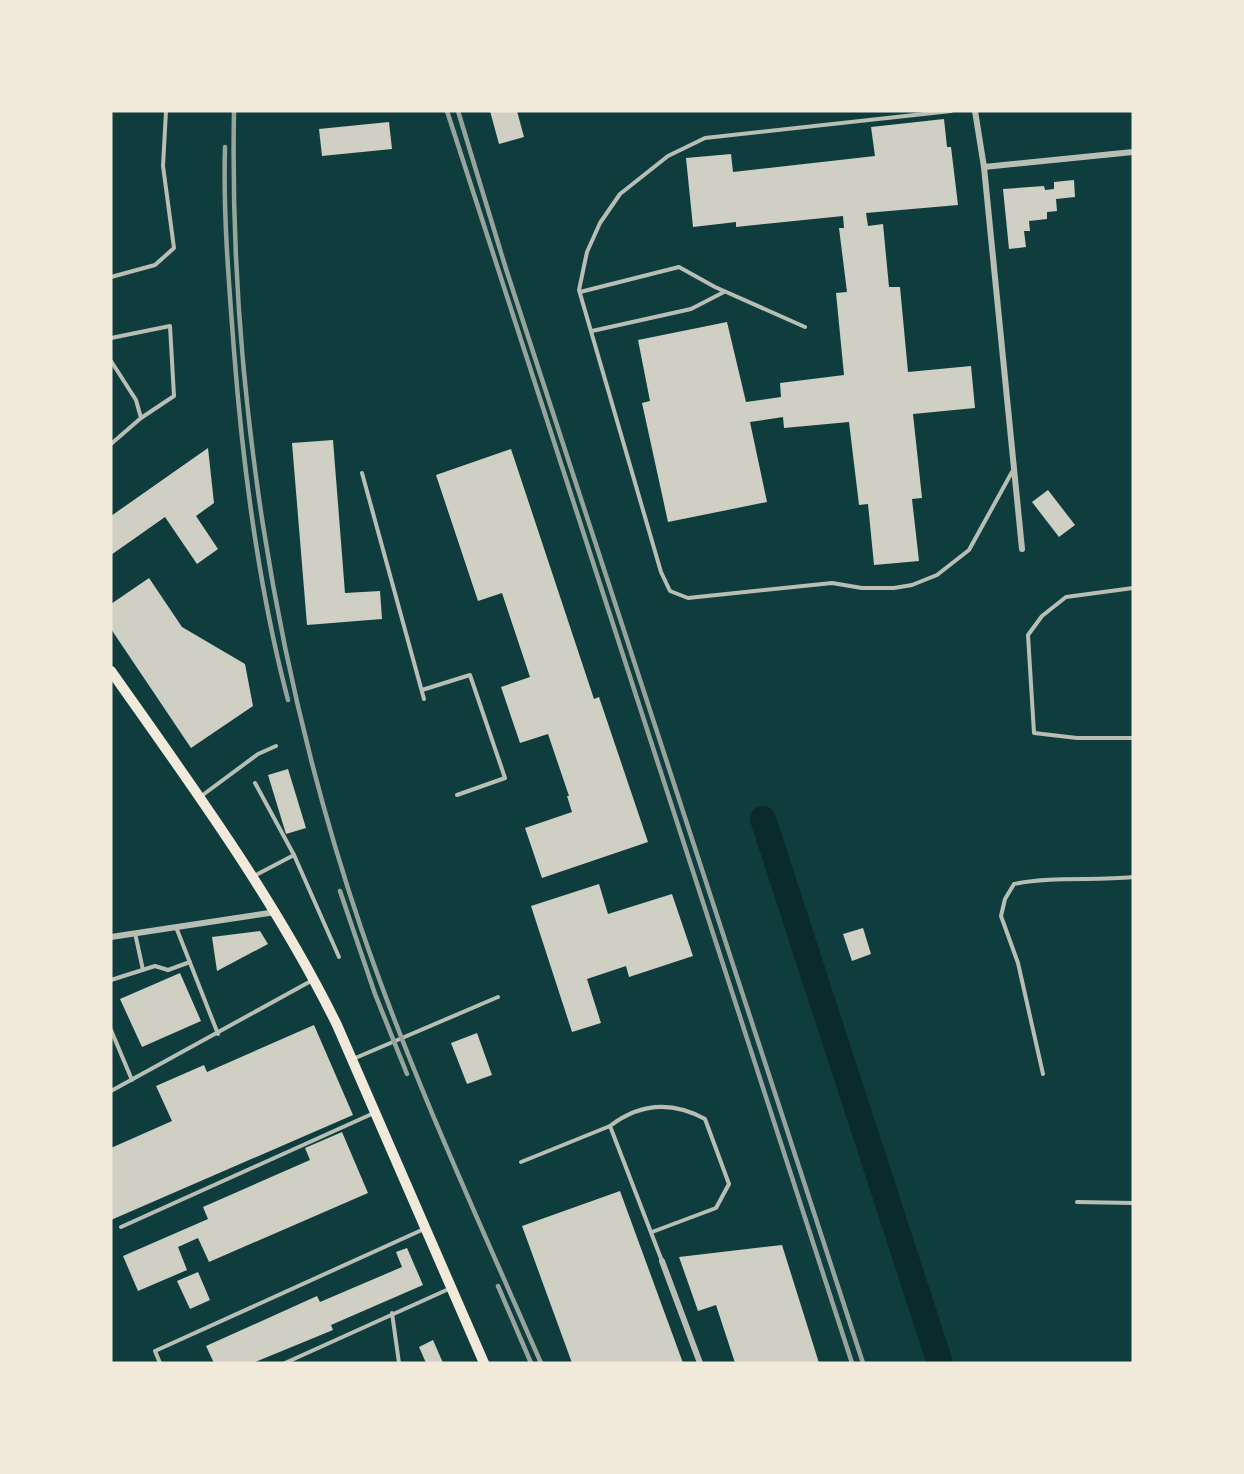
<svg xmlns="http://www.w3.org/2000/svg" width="1244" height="1474" viewBox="0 0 1244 1474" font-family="Lora,serif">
	<rect width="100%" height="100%" fill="#0f3d3e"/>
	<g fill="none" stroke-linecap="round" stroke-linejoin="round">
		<path stroke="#0a2a2b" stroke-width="26" d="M763 819 940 1363"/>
	</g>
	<g fill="#cfcfc3">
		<path d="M490 111H517L524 137 499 144Z"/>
		<path d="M944 119 947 147H951L958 205 866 213 868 226 883 224 889 287H900L908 372 971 366 975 408 913 414 922 498 912 499 919 561 874 565 868 504 859 505 849 422 784 428 783 417 750 422 767 502 668 522 642 403 650 401 638 340 727 322 746 402 781 397 780 383 844 375 836 293 847 292 839 228H844L843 216 736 227V222L693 227 686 158 731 154 733 172 875 156 871 127Z"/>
		<path d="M389 122 392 149 322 156 319 129Z"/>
		<path d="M1074 180 1075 197 1056 199 1057 211 1047 212V219L1029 221 1030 231H1024L1026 247 1009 249 1003 189 1044 186 1045 190 1054 189V182Z"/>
		<path d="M333 440 345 593 380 591 382 619 307 625 292 443Z"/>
		<path d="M208 448 214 503 196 516 218 549 197 564 165 517 111 555V516Z"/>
		<path d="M511 449 594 699 599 697 648 842 542 878 525 828 572 812 567 796H569L548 734 520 743 501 687 530 677 502 593 478 601 436 475Z"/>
		<path d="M1048 490 1075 525 1059 537 1032 502Z"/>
		<path d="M149 578 182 627 245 664 253 706 191 748 111 629V604Z"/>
		<path d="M288 769 306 828 286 834 268 775Z"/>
		<path d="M599 884 608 914 672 894 693 956 629 977 626 966 587 979 601 1023 572 1032 531 906Z"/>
		<path d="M863 928 871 954 852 961 843 934Z"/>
		<path d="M260 931 268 944 217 971 212 937Z"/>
		<path d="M180 973 201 1021 142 1047 120 999Z"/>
		<path d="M314 1025 353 1115 111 1220V1148L172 1121 156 1086 204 1065 207 1072Z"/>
		<path d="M477 1033 492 1075 467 1084 451 1043Z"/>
		<path d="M342 1132 368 1193 209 1262 198 1238 178 1247 187 1270 138 1291 123 1256 208 1219 203 1207 310 1160 305 1148Z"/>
		<path d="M620 1191 683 1363H572L522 1226Z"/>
		<path d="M782 1245 819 1363H735L716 1305 698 1311 679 1257Z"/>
		<path d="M407 1248 423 1285 331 1325 333 1330 253 1363H214L206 1346 317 1296 320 1302 402 1267 396 1252Z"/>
		<path d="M198 1272 210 1300 190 1309 177 1281Z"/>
		<path d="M433 1340 443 1363H426L419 1347Z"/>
	</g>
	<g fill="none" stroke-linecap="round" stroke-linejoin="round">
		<g stroke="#b8beb3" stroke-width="4">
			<path d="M951 111 705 138 668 156 620 194 600 223 587 252 579 290 661 572 670 591 688 598 832 583 862 588H894L912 585 937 575 969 550 1012 472"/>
			<path d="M111 277 155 265 174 248 163 166 166 111"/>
			<path d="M580 292 679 267 715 287 805 327"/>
			<path d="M592 331 691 309 724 292"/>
			<path d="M111 338 170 326 174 396 141 418"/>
			<path d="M111 361 136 400 141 418 111 444"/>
			<path d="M362 473 424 699"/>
			<path d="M1133 588 1066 597 1042 616 1028 635 1034 733 1077 738H1133"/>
			<path d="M422 690 470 675 505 778 457 795"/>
			<path d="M200 797 258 754 276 746"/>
			<path d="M294 855 339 957"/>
			<path d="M254 876 294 855 255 783"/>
			<path d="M176 927 218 1034"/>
			<path d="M135 933 143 970"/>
			<path d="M111 980 155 966 168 970 190 962"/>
			<path d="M111 1030 132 1080"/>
			<path d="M353 1059 498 997"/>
			<path d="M1043 1074 1018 963 1001 916 1005 899 1014 884C1053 876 1094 881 1133 877"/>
			<path d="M111 1091 311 981"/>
			<path d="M610 1126C640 1103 672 1101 705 1119L729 1184 716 1208 652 1232"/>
			<path d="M521 1162 610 1126 662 1261"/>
			<path d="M1077 1202 1133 1203"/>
			<path d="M121 1227 374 1113"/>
			<path d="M392 1313 399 1363"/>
			<path d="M160 1363 155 1351 424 1229"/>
			<path d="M285 1363 451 1288"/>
		</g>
		<g stroke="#b8beb3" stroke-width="6">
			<path d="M975 111 984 167 1022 549"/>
			<path d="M984 167 1133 152"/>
			<path d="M111 937 276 912"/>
			<path d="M662 1261 700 1363"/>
		</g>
		<path stroke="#f1e9da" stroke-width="10" d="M111 671C192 786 275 899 337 1025L484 1363"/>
		<g stroke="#97a49c" stroke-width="4.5">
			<path d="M234 111C229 383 274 671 361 928 412 1077 478 1219 541 1363"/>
			<path d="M447 111 852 1363"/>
			<path d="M458 111 506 269 863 1363"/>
			<path d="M225 147C223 215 229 283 234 351 243 468 258 586 288 700"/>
			<path d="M340 891 375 994 407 1074"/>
			<path d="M498 1286 531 1363"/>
		</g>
	</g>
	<rect width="1244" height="1474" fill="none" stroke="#f1e9da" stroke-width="225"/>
</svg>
